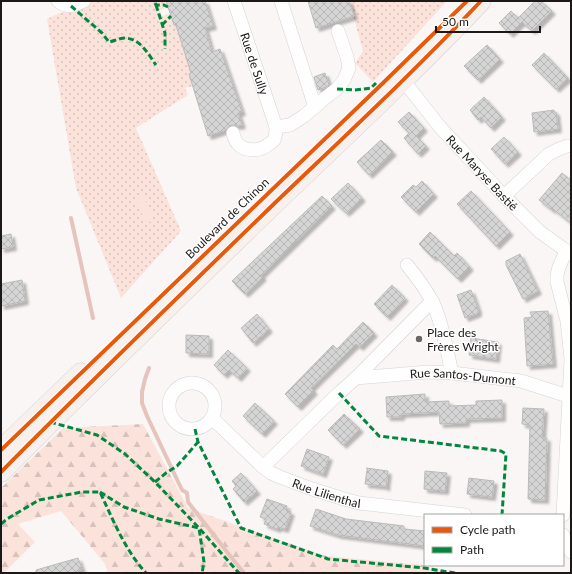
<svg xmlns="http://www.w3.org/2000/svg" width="572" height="574" viewBox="0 0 572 574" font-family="Lato,sans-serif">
	<defs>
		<pattern id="grass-dots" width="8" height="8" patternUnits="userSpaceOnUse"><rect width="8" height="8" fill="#fbe3dc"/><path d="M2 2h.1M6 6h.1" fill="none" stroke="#d7c2bc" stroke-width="1.8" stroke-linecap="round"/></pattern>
		<pattern id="forest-firs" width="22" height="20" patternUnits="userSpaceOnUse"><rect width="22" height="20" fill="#fbe3dc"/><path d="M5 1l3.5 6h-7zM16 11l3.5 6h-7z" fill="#d7c2bc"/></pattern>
		<pattern id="building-cross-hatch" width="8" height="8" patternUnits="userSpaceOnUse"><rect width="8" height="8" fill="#d6d5d6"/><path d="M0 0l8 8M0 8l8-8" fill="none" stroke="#b7b6b7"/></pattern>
		<filter id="shadow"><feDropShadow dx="3.5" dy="3.5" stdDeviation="1" flood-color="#0004"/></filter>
	</defs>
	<rect width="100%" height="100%" fill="#faf6f5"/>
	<g fill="url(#grass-dots)">
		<path d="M92 1H166L168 7 160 10 162 16 171 13 174 25H176L191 73 189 74 193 86 185 88 188 95 136 128 181 231 121 298 76 188 47 19 60 13 87 5Z"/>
		<path d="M349 1H447L373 82 355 63 363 51Z"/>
	</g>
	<path fill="url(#forest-firs)" d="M143 424 188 508 326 556 424 565 445 573H108L105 564 61 511 18 524 35 542 4 573H1V488L63 428Z"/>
	<path fill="#fbe3dc" d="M144 196 154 220 146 224 136 199Z"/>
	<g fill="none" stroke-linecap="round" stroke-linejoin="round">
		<g stroke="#e4c4bc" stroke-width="4">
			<path d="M71 218 93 318"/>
			<path d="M149 368 145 379 142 392V403L147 416 182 490 187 493 188 502 231 557 244 573"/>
		</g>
	</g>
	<g fill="url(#building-cross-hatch)" stroke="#bbbaba" filter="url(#shadow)">
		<path d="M166 1H205L213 26 205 28 212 52 220 49 242 112 238 113 242 125 237 126 235 125H231L228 127 226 130 208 136 189 74 191 73 176 25H174Z"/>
		<path d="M308 1H349L354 16 316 28Z"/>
		<path d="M535 1H541L552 11 532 31 522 22 510 34 499 23 511 11 520 20 518 18Z"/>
		<path d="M487 45 500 59 478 80 464 66Z"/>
		<path d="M544 53 568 78 556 89 532 65Z"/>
		<path d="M325 73 329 85 326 87 318 90 314 77Z"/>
		<path d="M484 97 502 117 491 128 481 117 478 120 470 110Z"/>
		<path d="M554 110V112H556L558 129 534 132 532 113Z"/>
		<path d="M409 112 424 128 416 136 426 146 418 154 404 138 409 133 398 122Z"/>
		<path d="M504 137 518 152 505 164 491 149Z"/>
		<path d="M381 140 393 152 369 175 357 162Z"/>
		<path d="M562 173 571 180V223L553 209 552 210 539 200Z"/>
		<path d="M422 181 434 194 416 212 401 197 413 185 416 187Z"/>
		<path d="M348 183 362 198 346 213 331 199Z"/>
		<path d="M471 191 510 232 496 246 457 204Z"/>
		<path d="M322 196 332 206 261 275 263 277 245 294 232 281Z"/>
		<path d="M430 232 454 256 457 253 470 267 458 279 435 256 433 258 419 244Z"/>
		<path d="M11 234 13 247 1 249V236Z"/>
		<path d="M520 254 538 291 523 299 506 265V261Z"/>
		<path d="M22 280 25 301 1 306V284Z"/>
		<path d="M392 285 405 298 387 317 374 304Z"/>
		<path d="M471 290 478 309V313L465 318 457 295Z"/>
		<path d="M548 311 553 364 527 366 524 318 532 317 530 312Z"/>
		<path d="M257 314 269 329 253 343 241 328Z"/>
		<path d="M363 322 374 333 360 347 356 344 311 388 314 391 298 407 285 394 333 345 337 349Z"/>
		<path d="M186 335 209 336V354L186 353Z"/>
		<path d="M471 338 498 342 496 359 469 355Z"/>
		<path d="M228 350 247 368 238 378 229 370 224 375 214 365Z"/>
		<path d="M425 394V402L449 401V406L476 405V401L502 400V418L466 419V423L440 424 439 412 401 414V417H387L386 397Z"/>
		<path d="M255 403 274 421 262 434 243 416Z"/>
		<path d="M523 408 544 409 542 438H547L545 500 528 499 530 425 522 424Z"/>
		<path d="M344 414 360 429 343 445 328 430Z"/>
		<path d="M307 449 329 457 323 474 301 466Z"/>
		<path d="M366 468 388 471 386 488 384 486 365 484 367 470H368Z"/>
		<path d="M425 471 447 473 445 491 424 489Z"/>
		<path d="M241 473 257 491 244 502 233 489 236 486 232 481Z"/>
		<path d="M469 478 494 481 492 497 467 494Z"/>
		<path d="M267 499 287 506 286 510 291 512 285 529 278 527 277 529 264 524 266 519 260 517Z"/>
		<path d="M316 509 346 519 404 526V529L425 531V546L338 535 310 526Z"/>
		<path d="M78 558 82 569 72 573H36V570Z"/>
	</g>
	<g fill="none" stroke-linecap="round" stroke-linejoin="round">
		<defs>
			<g id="minor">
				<path d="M58 1C67 8 74 6 84 1"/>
				<path id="s1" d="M234 1 276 127 290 125 304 116 325 98 337 89 344 80 349 68 347 57 338 31"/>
				<path d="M281 1 315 107"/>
				<path id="s2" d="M403 80 440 127 504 196 540 232 571 254"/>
				<path d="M233 133C234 137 235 142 239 145 247 152 261 151 269 144 271 143 273 141 274 140 276 136 276 130 276 127"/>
				<path d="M504 196 549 154 559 149 567 146H571"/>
				<path d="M407 265C416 276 425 288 432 301 442 321 447 351 452 373"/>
				<path d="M356 378 432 301"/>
				<circle cx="192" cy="406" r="23"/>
				<path id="s3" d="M212 418 263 467 271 473 280 477 312 489 344 499 359 503 465 515"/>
				<path id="s4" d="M263 467 339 393 356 378 428 372 452 373 521 381 568 396"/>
				<path d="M563 515 571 359 567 321 557 282V275L559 267 566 251"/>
				<path d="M563 535 566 545 571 552"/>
			</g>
			<g id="primary">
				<path d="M1 450 81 373"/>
				<path d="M1 472C92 380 185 290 278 200 347 134 416 70 481 1"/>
			</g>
		</defs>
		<use href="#minor" stroke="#d6d3d2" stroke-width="14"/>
		<use href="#primary" stroke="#d4d2d1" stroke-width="21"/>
		<use href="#minor" stroke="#fefefe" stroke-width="13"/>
		<use href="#primary" stroke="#f7f0ed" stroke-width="20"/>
		<g stroke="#00873e" stroke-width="3" stroke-dasharray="6 3" stroke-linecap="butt">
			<path d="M155 3 156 5H164L168 7"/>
			<path d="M156 5 165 33V49"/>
			<path d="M71 6 102 33 109 42C114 41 120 38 125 38 141 39 148 54 156 65"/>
			<path d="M162 25 171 16"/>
			<path d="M337 89 355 90 371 88 376 83"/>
			<path d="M339 393 379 436 501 451 506 454 502 515"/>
			<path d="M50 422 97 435 125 454 155 482 199 528 239 573"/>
			<path d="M195 429 198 442 241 528 328 559 424 568 455 573"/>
			<path d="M155 482 166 473 177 466 198 442"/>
			<path d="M100 492 124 507 159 519 199 528 204 562 202 573"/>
			<path d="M1 524 7 519 39 500 82 492H100C113 520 125 550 146 573"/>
		</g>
		<defs>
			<g id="cycleway">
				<path d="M1 450 382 84 467 1"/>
				<path d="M1 472C92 380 185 290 278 200 347 134 416 70 481 1"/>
			</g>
		</defs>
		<use href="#cycleway" stroke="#fff" stroke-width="6"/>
		<use href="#cycleway" stroke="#e8590c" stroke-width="4"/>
	</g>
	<circle fill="#696665" stroke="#fff" stroke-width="1.5" cx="419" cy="339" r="4"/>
	<g text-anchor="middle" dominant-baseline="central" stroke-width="3" stroke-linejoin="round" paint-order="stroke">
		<g font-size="12" fill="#1b1817" stroke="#fff">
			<text stroke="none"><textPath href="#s1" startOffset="66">Rue de Sully</textPath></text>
			<text stroke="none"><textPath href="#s2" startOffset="122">Rue Maryse Bastié</textPath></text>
			<text transform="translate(227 218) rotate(-44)">Boulevard de Chinon</text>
			<text stroke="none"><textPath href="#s4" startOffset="236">Rue Santos-Dumont</textPath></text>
			<text stroke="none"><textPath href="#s3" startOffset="140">Rue Lilienthal</textPath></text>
		</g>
		<g font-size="12" fill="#1b1817" stroke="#fff" text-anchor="start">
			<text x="427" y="332">Place des<tspan x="427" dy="14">Frères Wright</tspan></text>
		</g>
	</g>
	<rect width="572" height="574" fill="none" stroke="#1b1817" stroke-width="4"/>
	<rect x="424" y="514" width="140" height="52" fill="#ffffff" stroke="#a4a3a2"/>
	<rect x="432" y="527" width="20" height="6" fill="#e8590c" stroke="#a4a3a2"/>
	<text x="460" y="534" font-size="12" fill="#1b1817">Cycle path</text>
	<rect x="432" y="547" width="20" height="6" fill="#00873e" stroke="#a4a3a2"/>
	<text x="460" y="554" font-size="12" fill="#1b1817">Path</text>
	<path d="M436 26v6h104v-6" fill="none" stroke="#1b1817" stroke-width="2"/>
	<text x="442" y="26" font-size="12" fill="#1b1817" stroke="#ffffff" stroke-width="3" paint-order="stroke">50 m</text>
</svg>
